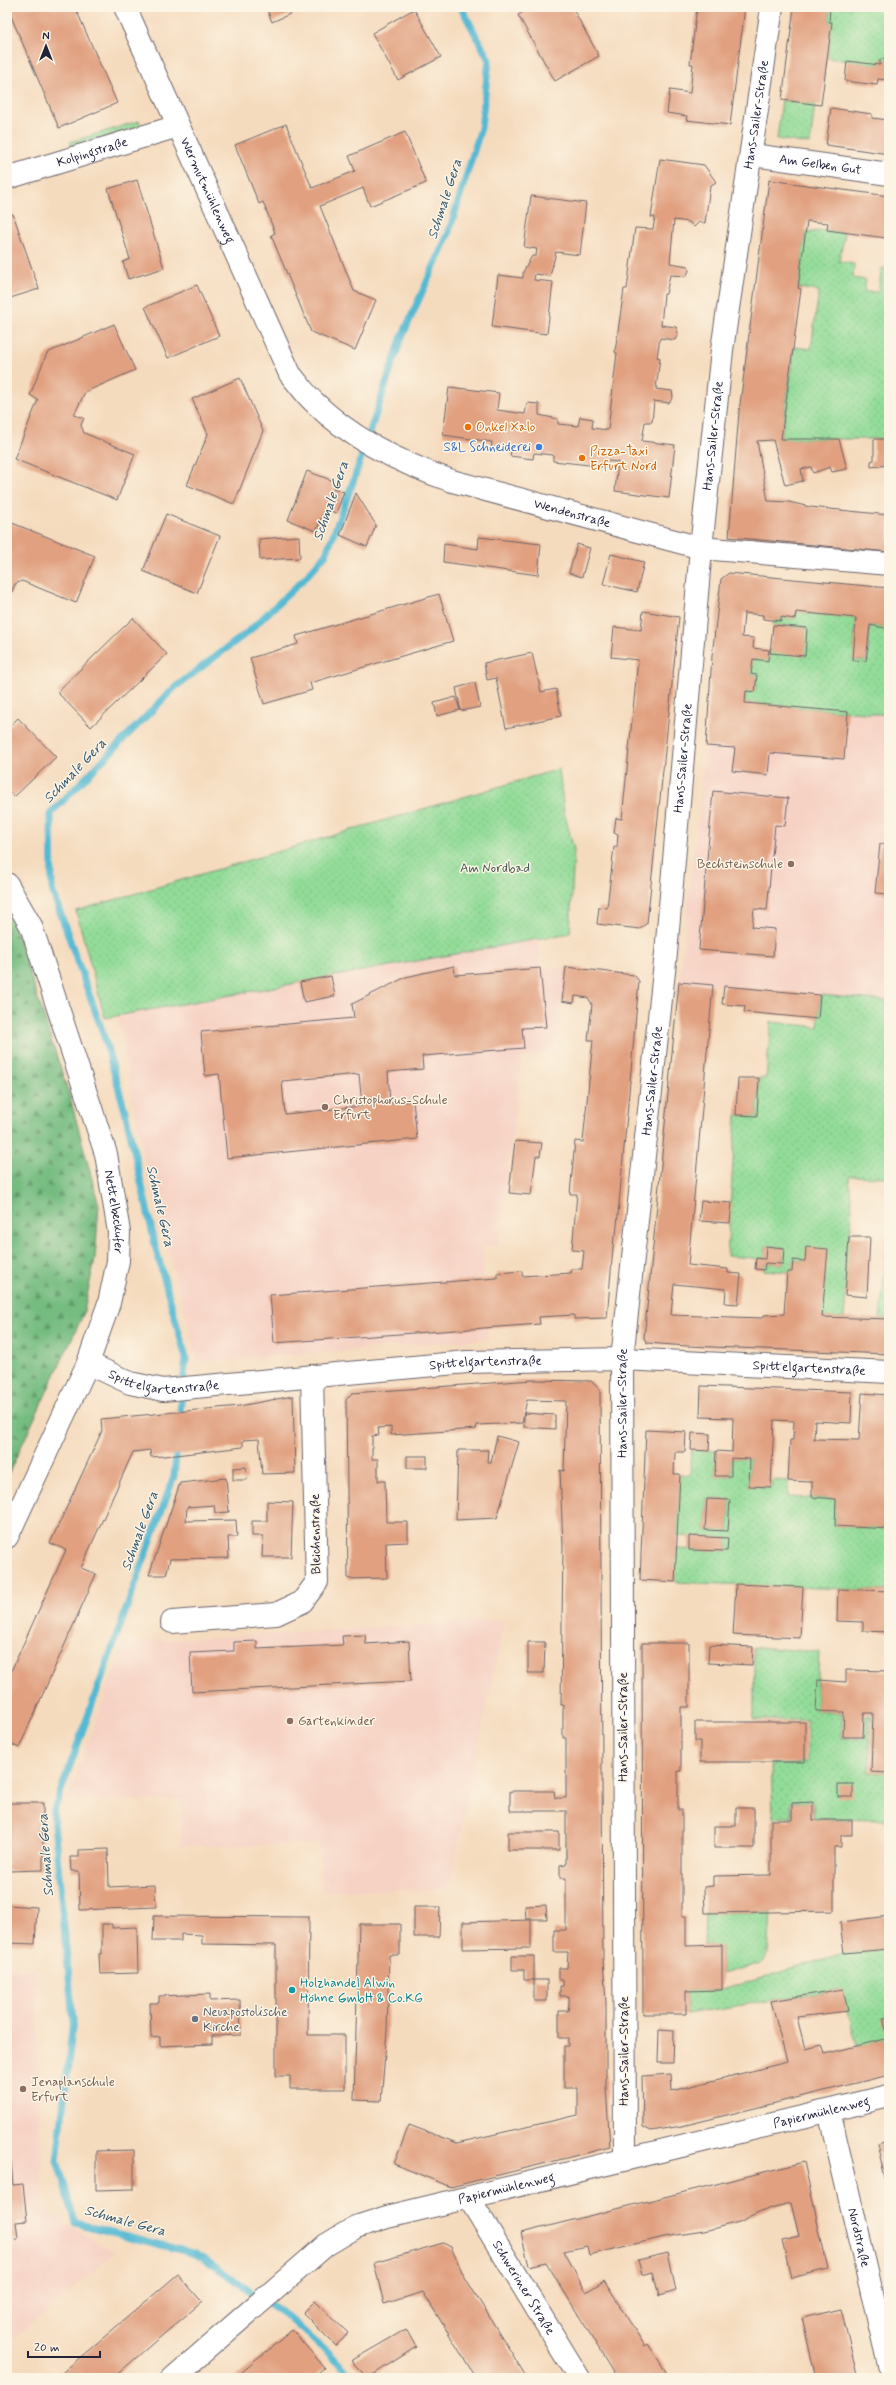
<svg xmlns="http://www.w3.org/2000/svg" width="896" height="2385" viewBox="0 0 896 2385" font-family="Mynerve,sans-serif">
	<defs>
		<pattern id="grass-dots" width="8" height="8" patternUnits="userSpaceOnUse"><rect width="8" height="8" fill="#92dc98"/><path d="M2 2h.1M6 6h.1" fill="none" stroke="#7ebc84" stroke-width="1.8" stroke-linecap="round"/></pattern>
		<pattern id="forest-firs" width="22" height="20" patternUnits="userSpaceOnUse"><rect width="22" height="20" fill="#75bc80"/><path d="M5 1l3.5 6h-7zM16 11l3.5 6h-7z" fill="#60986a"/></pattern>
	</defs>
	<rect width="100%" height="100%" fill="#fcf5e5"/>
	<filter id="ink" filterUnits="userSpaceOnUse"><feTurbulence type="fractalNoise" baseFrequency=".025" numOctaves="2"/><feDisplacementMap in="SourceGraphic" scale="8" xChannelSelector="R" yChannelSelector="G"/><feConvolveMatrix kernelMatrix="1 2 1 2 8 2 1 2 1" color-interpolation-filters="sRGB"/></filter>
	<filter id="wash" filterUnits="userSpaceOnUse"><feTurbulence type="fractalNoise" baseFrequency=".012" numOctaves="4" result="noise"/><feDisplacementMap in="SourceGraphic" scale="16" xChannelSelector="R" yChannelSelector="G"/><feGaussianBlur stdDeviation="0.9" result="paint"/><feColorMatrix in="noise" values="0 0 0 0 0 0 0 0 0 0 0 0 0 0 0 0 0 1.4 0 .05"/><feComposite in="paint" operator="in"/></filter>
	<g filter="url(#wash)">
		<rect width="100%" height="100%" fill="#f5dbbe"/>
		<g fill="#f6d2c4">
			<path d="M709 700 889 715V1001L679 982 706 746Z"/>
			<path d="M539 939 540 968 566 967 562 1001 554 1051 522 1058 498 1245H482L488 1339 198 1362 143 1157 118 1015Z"/>
			<path d="M504 1620 449 1889 322 1891 319 1844 181 1846V1800L67 1801 124 1643Z"/>
			<path d="M7 1969H36L43 2209 115 2252 7 2345Z"/>
		</g>
		<g fill="url(#grass-dots)" stroke="#5a7f6a" fill-rule="evenodd">
			<path d="M830 7H889V60L881 59 880 65 827 58 831 22H829Z"/>
			<path d="M782 100 815 104 810 144 777 139Z"/>
			<path d="M139 121 141 126 73 147 70 142Z"/>
			<path d="M827 230 845 233 839 261 854 264 853 278 866 280 864 292H878L882 268 889 269V439H781L794 347 811 349 819 291 798 288 805 233Z"/>
			<path d="M796 612 856 618 853 660 867 661 870 625 889 629V715L745 703 746 691 755 692 757 675 751 674 753 659 768 660 769 650 807 628 773 625 774 620 781 621V617L795 619Z"/>
			<path d="M559 769 564 812 574 849 570 933 105 1018 76 911Z"/>
			<path d="M820 995 889 1001V1073L885 1119 889 1120V1177L849 1176 852 1209 844 1318 822 1317 805 1261 793 1260 792 1272 764 1270 765 1263 783 1264 784 1248 766 1246 765 1259 727 1256 736 1115 757 1116 759 1078H766L771 1022 818 1027Z"/>
			<path d="M889 1223V1319H880Z"/>
			<path d="M691 1450 716 1451 715 1476H731V1458L750 1459 749 1486 771 1487 772 1480 788 1481V1497L836 1499 835 1526 889 1529V1591L675 1582 676 1549 727 1551 728 1538 677 1536 680 1474 690 1475ZM707 1499 730 1500 728 1531 705 1530Z"/>
			<path d="M754 1647 819 1652 816 1711 842 1713V1738L865 1739 866 1715H871L869 1772 889 1773V1820L814 1819 813 1802H791V1817L773 1818 771 1764 807 1763V1720H754Z"/>
			<path d="M771 1912 768 1953 762 1963 722 1974V1946L704 1945 705 1913Z"/>
			<path d="M889 1949V2017L884 2018 888 2038 857 2046 842 1989 686 2014V1991L722 1990 844 1953Z"/>
		</g>
		<path fill="url(#forest-firs)" stroke="#4c6f5e" d="M7 913 12 919 70 1097 99 1205 95 1259 83 1315 7 1477Z"/>
		<g fill="none" stroke-linecap="round" stroke-linejoin="round">
			<g stroke="#55b9d3" stroke-width="7">
				<path d="M179 1421 186 1358 156 1249 125 1111 103 1033 52 890 51 813 174 688 248 632 305 578 326 554 354 479 401 339 448 235 481 128 489 60 461 7"/>
				<path d="M177 1447 174 1476 53 1813 73 2020 57 2161 76 2223 196 2254 288 2317 355 2378"/>
			</g>
		</g>
		<g id="blocks">
			<g fill="#e1a181" fill-rule="evenodd">
				<path d="M7 7H75L117 103 59 128Z"/>
				<path d="M266 7H287L290 14 272 22Z"/>
				<path d="M532 7H572L599 56 555 81 518 15Z"/>
				<path d="M697 7H745L730 125 686 120 687 116 667 113 670 90 690 93 693 64H690Z"/>
				<path d="M794 7H830L829 22H832L821 105 782 100Z"/>
				<path d="M414 9 441 57 398 80 372 33Z"/>
				<path d="M880 59 889 60V80L878 79 877 85 845 81 847 61 880 65Z"/>
				<path d="M831 108 872 114V118L889 120V154L826 145Z"/>
				<path d="M286 124 312 188 355 171 349 156 405 132 426 183 370 206 363 188 320 206 354 291 376 300 355 350 311 332 271 235 275 233 263 202 259 204 235 145Z"/>
				<path d="M660 159 704 165 716 182 710 186 705 223 699 222 694 227 689 222 674 220 670 263 688 266 689 271 686 276 670 275 666 294H664L661 325 676 327 678 334 675 340 660 338 657 357 660 358 656 389 672 391 673 397 669 403 654 401 652 422H645L642 441 675 445 669 498 615 491 618 462 608 461 607 467 553 461V455L534 453 533 459 510 456 511 451 491 448 492 442 443 435 449 387 499 393 497 410 525 414 527 403 539 404V415L558 419V424L578 426 580 417 593 419 592 428 608 430 617 353 615 352 624 289H627L635 228 653 229 655 217H651Z"/>
				<path d="M137 180 164 268 128 279 123 262 130 259 108 189Z"/>
				<path d="M769 180 889 196V242L886 241V238L827 230 828 223 807 221 798 288 801 289 781 439H839L847 469 832 472 830 467 813 473 811 467 801 469 803 481 785 485 773 440 757 441 768 501 789 502 810 507 889 515V552L729 537 739 412Z"/>
				<path d="M531 196 586 203 580 255 556 252 550 276 535 274 534 280 553 282 547 334 492 327 498 275 523 278V272L532 256H536L537 249 524 247Z"/>
				<path d="M13 214 39 289 7 299V216Z"/>
				<path d="M197 285 219 336 168 358 145 307Z"/>
				<path d="M114 324 135 370 85 392 74 415 84 418 81 425 84 433 135 454 117 500 14 459 38 400 30 395 47 353Z"/>
				<path d="M240 378 263 431 234 504 187 485 208 434 192 399Z"/>
				<path d="M874 439H889V465L871 467V461L874 460Z"/>
				<path d="M307 471 336 482 333 488 344 492 336 513 325 509 316 531 288 520Z"/>
				<path d="M356 493 376 525 367 547 340 535Z"/>
				<path d="M166 514 220 536 197 593 143 571Z"/>
				<path d="M7 521 95 556 76 603 22 581 15 584 11 594 7 593Z"/>
				<path d="M299 536 300 558 260 560 259 539Z"/>
				<path d="M479 537 541 544 538 575 443 562 444 544 478 549Z"/>
				<path d="M577 544 590 548 582 577 569 573Z"/>
				<path d="M611 554 644 562 637 592 603 584Z"/>
				<path d="M729 573 889 588V629L870 625 866 661 853 660 856 618 796 612 795 619 781 617V621L763 619V615L744 613 742 637 754 638 753 648 769 650 768 661 753 659 751 674 757 675 755 692 746 691 745 703 848 712 844 759 770 753 768 775 732 771 735 748 706 746 712 656 721 579Z"/>
				<path d="M439 594 453 641 310 683 312 690 264 704 250 658 298 644 296 636Z"/>
				<path d="M643 611 679 617 647 923 640 929 597 924 599 907 607 908 614 847H617L618 834 614 833 616 818 622 819 638 660 611 657 614 627 641 630Z"/>
				<path d="M133 618 167 654 91 727 57 692Z"/>
				<path d="M773 625 807 628 805 656 770 653Z"/>
				<path d="M532 653 541 692 556 689 561 716 506 728 496 678 487 680 484 663Z"/>
				<path d="M475 683 480 707 461 711 456 688Z"/>
				<path d="M456 697 460 710 437 716 434 703Z"/>
				<path d="M18 718 56 757 14 797 7 789V729Z"/>
				<path d="M713 791 788 798 785 826 775 825 767 910 754 909 752 927 775 929 773 956 699 950Z"/>
				<path d="M880 844 889 845V894L875 893Z"/>
				<path d="M454 966 455 975 540 968 546 1027 522 1028 524 1048 422 1056 423 1069 388 1072 390 1103 413 1101 417 1139 227 1158 219 1074 205 1076 201 1032 354 1018 352 1004 406 977ZM359 1074 362 1106 285 1114 282 1081Z"/>
				<path d="M566 967 634 975 639 981 618 1215 616 1236H614L607 1318 574 1319V1315L539 1317 540 1324 274 1343 270 1295 497 1278V1273L522 1271V1276L571 1273 572 1269H582L584 1251 572 1250 577 1194H570L575 1141 583 1142 593 1040H588L592 1004 588 998 575 996 574 1003 562 1001Z"/>
				<path d="M331 976 335 996 304 1002 300 982Z"/>
				<path d="M679 982 713 985 688 1265 728 1269V1273L741 1274 738 1304 725 1303 726 1289 674 1284 671 1315 763 1318 764 1315 784 1314 787 1272H792L793 1260 805 1261 806 1247 828 1249 822 1317 889 1319V1354L687 1346 647 1343 644 1338Z"/>
				<path d="M724 986 820 995 818 1019 744 1012 745 1006 722 1004Z"/>
				<path d="M738 1078H759L757 1116 736 1115Z"/>
				<path d="M888 1085H889V1120L885 1119Z"/>
				<path d="M515 1141 542 1143 540 1156H536L531 1195 509 1193Z"/>
				<path d="M701 1201 732 1203 730 1223 699 1221Z"/>
				<path d="M849 1237H870L867 1297 845 1295Z"/>
				<path d="M766 1246 784 1248 783 1264 765 1263 764 1270 755 1269 756 1258 765 1259Z"/>
				<path d="M533 1380 591 1381 600 1390 603 1959 606 2003V2088L610 2147 451 2187 394 2164 409 2125 457 2143 578 2115V2088H564V2046H568V2038H559V2011H568L569 2003V1996H560V1986H563V1980H559V1968H567L568 1952H554V1930H566V1878H560V1865L566 1864V1811H510V1791H554L555 1798H566V1738H563V1705H561L563 1546 560 1470 564 1471 566 1401 527 1400 524 1413 555 1415V1429L524 1427V1413L522 1423 477 1425 476 1429 391 1435V1427L378 1428 379 1435 372 1436V1459H378V1481H385L386 1522H408V1542L386 1543 387 1578 348 1579 346 1400 352 1393Z"/>
				<path d="M701 1386 852 1392 851 1423 815 1421 814 1439 859 1440 862 1393 889 1395V1529L835 1526 836 1499 812 1497V1482L788 1481 790 1440H793L794 1421 774 1420 771 1487 749 1486 750 1459 731 1458V1476H715L716 1451 732 1452 733 1418 700 1417Z"/>
				<path d="M293 1396 295 1473 262 1474 259 1439 243 1440V1447L176 1455 151 1457 150 1450 133 1452 81 1568 96 1574 19 1748 7 1742V1680L66 1550 50 1543 102 1431 101 1419 239 1406Z"/>
				<path d="M646 1430 686 1432 685 1452H675L674 1474H680L675 1582 640 1580Z"/>
				<path d="M692 1433 710 1434 709 1451 691 1450Z"/>
				<path d="M497 1436 519 1442 497 1518 456 1520 458 1450H488L487 1462H491Z"/>
				<rect x="407" y="1456" width="20" height="12"/>
				<path d="M246 1467 247 1480H233V1468Z"/>
				<path d="M226 1478 229 1512 215 1513 214 1505 187 1507 186 1521 236 1520 237 1537H228L229 1558 170 1559 166 1575H149L180 1483Z"/>
				<path d="M707 1499 730 1500 728 1531 705 1530Z"/>
				<path d="M267 1501 293 1502 291 1557H262L263 1536H252V1521H267Z"/>
				<path d="M689 1536 728 1538 727 1551 689 1550Z"/>
				<path d="M736 1584 803 1587 800 1638 733 1635Z"/>
				<path d="M838 1589 889 1591V1632L863 1631V1622L837 1621Z"/>
				<path d="M365 1635 366 1644 409 1641 411 1681 192 1692 190 1653 234 1651V1642L257 1641V1649L343 1645 342 1636Z"/>
				<path d="M528 1642H545L544 1673H528Z"/>
				<path d="M642 1643H689V1707H681V1771H678V1810H682V1916H686V1946L722 1945V1990L686 1991V2014H643Z"/>
				<path d="M709 1645 753 1647 752 1665 708 1663Z"/>
				<path d="M846 1670 889 1671V1773L871 1772 873 1713H864L863 1737H843L844 1712 816 1711 818 1680 846 1682Z"/>
				<path d="M695 1722H805V1762H700V1741H695Z"/>
				<rect x="838" y="1784" width="15" height="13"/>
				<path d="M813 1802V1820H852V1835H841V1847H834V1911L705 1913 704 1887 713 1886V1876L771 1875V1820H792V1803Z"/>
				<path d="M7 1803H43V1870L9 1871 7 1868Z"/>
				<path d="M736 1808H754V1848H714V1826H736Z"/>
				<rect x="508" y="1832" width="51" height="18"/>
				<path d="M108 1849 109 1887 155 1885 156 1907 80 1910 79 1871H71L70 1857H79V1850Z"/>
				<path d="M7 1905 37 1907 35 1944 7 1943Z"/>
				<path d="M546 1905 547 1919H526L525 1906Z"/>
				<path d="M414 1907H440L439 1937H414Z"/>
				<path d="M154 1916 309 1917 308 2035H345V2089H290V2076H276V1945L202 1944V1935L181 1934V1941H153Z"/>
				<path d="M889 1916V1949L844 1953 840 1922Z"/>
				<path d="M531 1920V1948L463 1949V1922Z"/>
				<path d="M102 1924H112V1928L137 1927 138 1973 100 1974 99 1954H102Z"/>
				<path d="M359 1924H400V1955H389L387 2031 381 2101 354 2100Z"/>
				<path d="M512 1956H534V1980H524V1970H512Z"/>
				<rect x="534" y="1980" width="13" height="21"/>
				<path d="M843 1989 848 2011 797 2017 805 2049 822 2045 825 2054 888 2038 883 2018 889 2017V2075L682 2126 651 2131 643 2127 642 2076 671 2074 672 2091 787 2062 771 2001Z"/>
				<path d="M210 1994V2001L240 2000 241 2035 212 2036V2044L160 2046V2037L151 2038 150 2003H159V1996Z"/>
				<path d="M659 2030 674 2031 673 2063H658Z"/>
				<path d="M889 2140V2190H888L877 2144Z"/>
				<path d="M134 2150V2189L96 2190V2151Z"/>
				<path d="M11 2161 13 2185 23 2184 27 2221 16 2222 18 2239 7 2240V2162Z"/>
				<path d="M804 2162 828 2269 791 2278 782 2240 799 2236 791 2203 770 2208 739 2222 704 2231 664 2237 589 2255 587 2246 564 2251 586 2292 604 2281 645 2346 648 2344 670 2378H617L546 2262 529 2266 521 2233Z"/>
				<path d="M443 2243 451 2247 463 2274 527 2378H476L423 2292 384 2304 374 2263Z"/>
				<path d="M668 2253 676 2291 659 2296 653 2272 642 2275 638 2260Z"/>
				<path d="M178 2274 202 2302 152 2344 113 2378H56Z"/>
				<path d="M315 2301 348 2333 336 2346 303 2313Z"/>
				<path d="M841 2309 858 2378H816L802 2318Z"/>
				<path d="M406 2329 416 2347 368 2378 351 2361Z"/>
				<path d="M292 2330 325 2368 313 2378H235Z"/>
			</g>
		</g>
	</g>
	<g filter="url(#ink)">
		<use href="#blocks" fill-opacity="0" stroke="#6c6369" stroke-width="1"/>
		<g fill="none" stroke-linecap="round" stroke-linejoin="round">
			<defs>
				<g id="minor">
					<path id="s1" d="M125 7 290 374C298 383 305 394 314 402 351 439 403 464 452 481L701 548 889 564"/>
					<path id="s2" d="M752 155 889 174"/>
					<path id="s3" d="M7 178 178 126"/>
					<path id="s4" d="M7 884 31 926 106 1154 119 1232 118 1261 109 1303 88 1363 7 1537"/>
					<path id="s5" d="M88 1363 130 1383 163 1390 467 1362 622 1359 889 1372"/>
					<path d="M172 1622 276 1614 302 1602 317 1582 312 1376"/>
					<path id="s6" d="M829 2111 889 2365"/>
					<path id="s7" d="M625 2159 622 1359 666 953 701 548 722 350 772 7"/>
					<path id="s8" d="M469 2198 579 2378"/>
					<path id="s9" d="M173 2378 326 2245 356 2227 387 2217 889 2096"/>
				</g>
			</defs>
			<use href="#minor" stroke="#6c6369" stroke-width="24"/>
			<use href="#minor" stroke="#fff" stroke-width="22"/>
		</g>
	</g>
	<g fill="#e8710a" stroke="#fcf5e5" stroke-width="1.5">
		<circle cx="468" cy="427" r="4"/>
		<circle cx="582" cy="458" r="4"/>
	</g>
	<circle fill="#3f7fe0" stroke="#fcf5e5" stroke-width="1.5" cx="539" cy="447" r="4"/>
	<g fill="#8d6e63" stroke="#fcf5e5" stroke-width="1.5">
		<circle cx="791" cy="864" r="4"/>
		<circle cx="325" cy="1107" r="4"/>
		<circle cx="290" cy="1721" r="4"/>
		<circle cx="23" cy="2089" r="4"/>
	</g>
	<circle fill="#0f9aa8" stroke="#fcf5e5" stroke-width="1.5" cx="292" cy="1990" r="4"/>
	<circle fill="#6b7280" stroke="#fcf5e5" stroke-width="1.5" cx="195" cy="2019" r="4"/>
	<g text-anchor="middle" dominant-baseline="central" stroke-width="3" stroke-linejoin="round" paint-order="stroke">
		<g font-size="13" fill="#22223b" stroke="#fcf5e5">
			<text stroke="none"><textPath href="#s7" startOffset="2052">Hans-Sailer-Straße</textPath></text>
			<text stroke="none"><textPath href="#s3" startOffset="89">Kolpingstraße</textPath></text>
			<text stroke="none"><textPath href="#s2" startOffset="69">Am Gelben Gut</textPath></text>
			<text stroke="none"><textPath href="#s1" startOffset="201">Wermutmühlenweg</textPath></text>
			<text stroke="none"><textPath href="#s7" startOffset="1728">Hans-Sailer-Straße</textPath></text>
			<text stroke="none"><textPath href="#s1" startOffset="724">Wendenstraße</textPath></text>
			<text stroke="none"><textPath href="#s7" startOffset="1404">Hans-Sailer-Straße</textPath></text>
			<text stroke="none"><textPath href="#s7" startOffset="1080">Hans-Sailer-Straße</textPath></text>
			<text stroke="none"><textPath href="#s4" startOffset="347">Nettelbeckufer</textPath></text>
			<text stroke="none"><textPath href="#s5" startOffset="404">Spittelgartenstraße</textPath></text>
			<text stroke="none"><textPath href="#s5" startOffset="728">Spittelgartenstraße</textPath></text>
			<text stroke="none"><textPath href="#s5" startOffset="80">Spittelgartenstraße</textPath></text>
			<text stroke="none"><textPath href="#s7" startOffset="756">Hans-Sailer-Straße</textPath></text>
			<text transform="translate(316 1534) rotate(-91)">Bleichenstraße</text>
			<text transform="translate(623 1727) rotate(-90)">Hans-Sailer-Straße</text>
			<text transform="translate(624 2051) rotate(-90)">Hans-Sailer-Straße</text>
			<text stroke="none"><textPath href="#s9" startOffset="717">Papiermühlenweg</textPath></text>
			<text stroke="none"><textPath href="#s9" startOffset="393">Papiermühlenweg</textPath></text>
			<text stroke="none"><textPath href="#s6" startOffset="130">Nordstraße</textPath></text>
			<text stroke="none"><textPath href="#s8" startOffset="105">Schweriner Straße</textPath></text>
		</g>
		<g font-size="13" fill="#c56008" stroke="#fcf5e5" text-anchor="start">
			<text x="476" y="427">Onkel Xalo</text>
			<text x="590" y="451">Pizza-Taxi<tspan x="590" dy="15">Erfurt Nord</tspan></text>
		</g>
		<g font-size="13" fill="#366cbe" stroke="#fcf5e5" text-anchor="end">
			<text x="531" y="447">S&amp;L Schneiderei</text>
		</g>
		<g font-size="13" fill="#785e54" stroke="#fcf5e5" text-anchor="start">
			<text x="783" y="864" text-anchor="end">Bechsteinschule</text>
			<text x="333" y="1100">Christophorus-Schule<tspan x="333" dy="15">Erfurt</tspan></text>
			<text x="298" y="1721">Gartenkinder</text>
			<text x="31" y="2082">Jenaplanschule<tspan x="31" dy="15">Erfurt</tspan></text>
		</g>
		<g font-size="13" fill="#445a57" stroke="#fcf5e5">
			<text x="495" y="868">Am Nordbad</text>
		</g>
		<g font-size="13" fill="#0d838f" stroke="#fcf5e5" text-anchor="start">
			<text x="300" y="1983">Holzhandel Alwin<tspan x="300" dy="15">Höhne GmbH &amp; Co.KG</tspan></text>
		</g>
		<g font-size="13" fill="#5b616d" stroke="#fcf5e5" text-anchor="start">
			<text x="203" y="2012">Neuapostolische<tspan x="203" dy="15">Kirche</tspan></text>
		</g>
		<g font-size="14" font-style="italic" fill="#345770" stroke="#fcf5e5">
			<text transform="translate(445 199) rotate(-72)">Schmale Gera</text>
			<text transform="translate(331 501) rotate(-71)">Schmale Gera</text>
			<text transform="translate(75 771) rotate(-46)">Schmale Gera</text>
			<text transform="translate(160 1206) rotate(77)">Schmale Gera</text>
			<text transform="translate(140 1531) rotate(-70)">Schmale Gera</text>
			<text transform="translate(46 1855) rotate(-94)">Schmale Gera</text>
			<text transform="translate(125 2221) rotate(15)">Schmale Gera</text>
		</g>
	</g>
	<rect width="896" height="2385" fill="none" stroke="#fcf5e5" stroke-width="24"/>
	<g transform="translate(46 46)" stroke="#fcf5e5" stroke-width="3" paint-order="stroke">
	<path d="M0-3L7 15L0 10L-7 15Z" fill="#22223b"/>
	<text y="-6" font-size="11" font-weight="bold" text-anchor="middle" fill="#22223b">N</text>
	</g>
	<path d="M28 2351v6h72v-6" fill="none" stroke="#22223b" stroke-width="2"/>
	<text x="34" y="2351" font-size="12" fill="#22223b" stroke="#fcf5e5" stroke-width="3" paint-order="stroke">20 m</text>
</svg>
